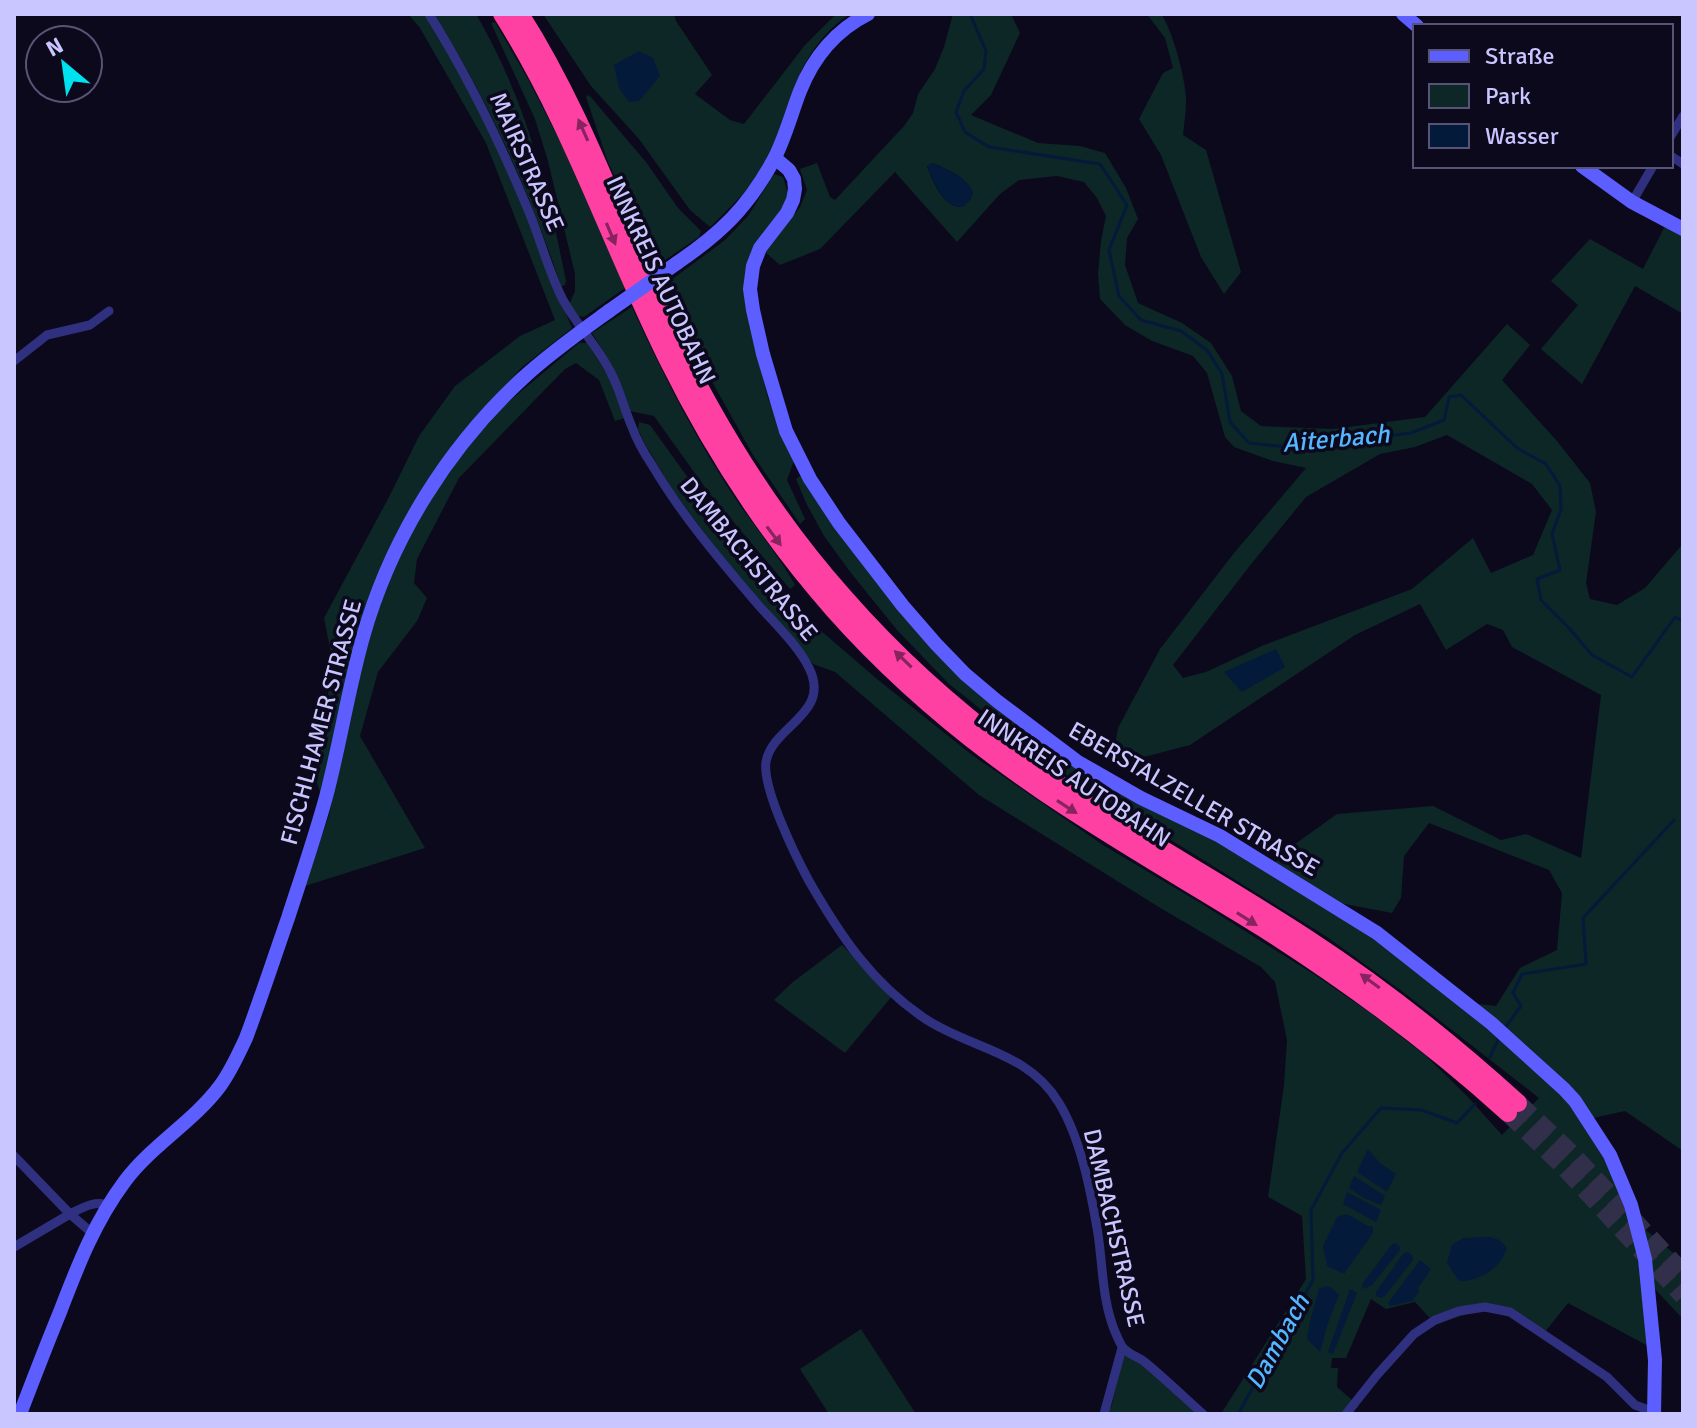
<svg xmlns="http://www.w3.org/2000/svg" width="1697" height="1428" viewBox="0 0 1697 1428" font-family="Signika,sans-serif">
	<rect width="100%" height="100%" fill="#0c091d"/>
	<g fill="#0c2725" fill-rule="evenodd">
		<path d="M408 14H427L497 142 572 328 521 368 470 426 397 537 322 797 314 775 333 663 324 618 389 497 419 436 455 386 520 336 555 320 486 143 420 28Z"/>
		<path d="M434 14H476C526 100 547 185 566 281L565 285 561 286C530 192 487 98 434 14Z"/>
		<path d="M543 14H674L676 21 712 75 695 94 730 120 744 124 805 45 833 17 837 14H850C812 39 798 74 784 115 780 127 778 140 772 151 759 180 733 205 710 227L690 210 639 139 591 86Z"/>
		<path d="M953 14H1011L1020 33 991 95 971 115 1038 143 1080 146 1105 153 1126 188 1138 219 1127 238 1125 265 1138 303 1182 323 1211 343 1232 376 1241 411 1261 426 1333 429 1425 417 1507 324 1530 345 1502 380 1557 441 1590 483 1596 512 1586 583 1590 599 1617 605 1645 588 1681 546 1683 531V1151L1625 1111 1593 1118 1557 1074 1478 1004 1496 1006 1520 968 1557 950 1562 893 1549 870 1429 823 1404 856 1401 898 1392 913 1334 902 1275 864 1281 854 1337 814 1433 806 1501 840 1526 834 1581 858 1601 695 1512 647 1503 630 1487 624 1446 650 1420 604 1355 635 1190 745 1144 757 1114 751 1118 728 1160 649 1234 553 1306 468 1273 461 1234 447 1225 437 1207 373 1193 356 1152 341 1125 325 1100 299 1098 274 1101 241 1106 216 1097 198 1084 182 1057 176 1019 180 1000 194 957 242 895 172 820 249 780 265 765 252 800 207 807 190 800 169 817 163 830 197 835 200 904 126 913 113 918 94 935 69 944 47ZM932 163C947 169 967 177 973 193L963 207C943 208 934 183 927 167ZM1447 435 1532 484 1552 510 1533 555 1491 573 1473 538 1412 589 1264 645 1206 672 1183 678 1173 665 1252 563 1306 497 1380 454 1415 447Z"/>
		<path d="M1147 14H1161C1172 28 1187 83 1186 102 1186 113 1184 124 1183 135L1206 150 1241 272 1224 294 1201 257 1161 155 1139 119 1163 73 1173 68 1165 38Z"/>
		<path d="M495 22 529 81 565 151 625 288 584 317 578 316 569 305 575 291V274L548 161 535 119 491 23Z"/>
		<path d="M589 95 646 162 678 208 701 231 699 237 656 266 608 162 586 97Z"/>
		<path d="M774 174 783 177 787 190 786 210 756 244 749 324 768 398 794 461 787 480 805 519 800 524 753 455 715 387 663 286 725 240 748 216Z"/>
		<path d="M1665 226 1683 233V314L1635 286 1582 384 1541 349 1578 305 1551 281 1590 239 1643 269Z"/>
		<path d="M632 307C663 375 697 442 739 504 758 531 779 556 795 585L790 589 709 493 654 416 630 411C622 382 608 358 592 333Z"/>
		<path d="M579 343H587L609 377 625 418 615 421 599 380 576 363 565 369 459 478 417 559 414 583 427 598 417 621 378 672 360 736 425 848 305 886 329 815 360 669 389 576 417 520 457 460 501 408Z"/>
		<path d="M639 422 650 425 715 515 750 557 813 624 877 679 972 755 1103 845 1202 904 1315 975 1369 1012 1425 1055 1466 1095 1502 1135 1539 1098 1403 992 1327 937 1055 768 949 684 897 630 851 573 824 536 806 503 796 479 803 474 993 705 1219 841 1357 927 1419 971 1564 1095 1592 1134 1617 1181 1631 1225 1642 1278 1648 1346 1568 1303 1541 1337C1530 1330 1520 1321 1509 1316 1485 1305 1458 1317 1436 1325L1415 1302 1386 1309 1371 1299 1346 1358H1332L1331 1368H1338L1337 1387 1359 1406 1350 1414H1221L1306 1279 1302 1216 1268 1197 1284 1085 1287 1040 1275 982 1261 967 1162 909 979 795 835 672 813 664 798 644 717 550 672 489 645 444 638 429Z"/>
		<path d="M842 945 892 996 845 1053 774 1000 793 982Z"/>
		<path d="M1641 1226 1683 1261V1319L1654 1288Z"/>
		<path d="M861 1329 916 1414H829L800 1369Z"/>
		<path d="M1126 1344 1209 1414H1108L1112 1404Z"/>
	</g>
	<g fill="#041a3b">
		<path d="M639 51 653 58 660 76 639 101 629 102 619 88 614 65Z"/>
		<path d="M931 163C946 169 967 177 973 193L970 201 963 207C943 208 935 183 927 167Z"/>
		<path d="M1276 649 1285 667 1242 692 1224 672Z"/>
		<path d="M1368 1149 1380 1163 1396 1174 1387 1192 1357 1172Z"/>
		<path d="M1354 1176 1385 1196 1381 1205 1362 1197 1349 1188Z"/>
		<path d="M1347 1192 1381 1210 1376 1222 1343 1204Z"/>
		<path d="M1347 1214 1368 1226H1373V1233L1344 1274 1327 1266 1323 1246 1337 1217Z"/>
		<path d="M1490 1237C1498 1239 1504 1242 1507 1249 1504 1255 1501 1262 1496 1266 1488 1275 1470 1282 1459 1281L1447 1263 1452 1245 1463 1238Z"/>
		<path d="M1395 1243 1400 1247V1250L1372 1285 1365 1289 1362 1287 1363 1283 1392 1244Z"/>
		<path d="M1408 1252 1413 1256V1260L1385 1296 1381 1298 1376 1296V1292L1403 1254Z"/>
		<path d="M1420 1260 1431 1269 1418 1288 1419 1292 1412 1301 1390 1306 1388 1303Z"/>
		<path d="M1327 1286 1333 1289 1339 1295 1328 1323 1320 1352 1307 1339 1310 1321 1319 1289Z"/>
		<path d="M1350 1289 1357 1293 1333 1354 1328 1352Z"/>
	</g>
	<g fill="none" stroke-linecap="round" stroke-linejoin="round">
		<g stroke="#041a3b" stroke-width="3">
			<path d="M970 14 986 51 984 69 964 91 956 112 965 132 989 147 1100 164 1127 205 1109 250 1119 296 1141 320 1181 331 1207 350 1222 374 1230 422 1249 443 1287 447 1346 441 1411 433 1444 420 1449 397 1461 395 1517 448 1546 464 1560 486 1561 509 1552 534 1560 570 1537 579 1541 600 1569 628 1592 655 1632 677 1675 617 1683 621"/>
			<path d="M1504 1029 1521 1006 1513 993 1522 974 1586 964 1583 918 1674 820"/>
			<path d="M1490 1057 1500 1036"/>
			<path d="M1238 1414 1313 1280 1311 1210 1342 1153 1381 1108 1422 1110 1457 1123 1475 1104"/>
		</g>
		<g stroke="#322f4a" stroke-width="18" stroke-dasharray="18 9" stroke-linecap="butt">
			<path d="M1518 1103 1572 1154 1683 1273"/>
			<path d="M1508 1113 1561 1164 1683 1296"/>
		</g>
		<g stroke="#303080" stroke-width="9">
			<path d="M429 14C469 78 500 142 529 212 541 241 549 273 563 300 577 325 597 346 610 371 620 389 624 409 632 427 637 441 644 453 652 465 681 514 718 558 755 601 771 620 799 646 809 668 832 714 772 726 766 762 762 788 796 857 809 881 840 935 871 982 924 1018 970 1049 1028 1051 1059 1103 1081 1139 1091 1192 1098 1234 1103 1267 1102 1302 1116 1334 1118 1338 1121 1346 1124 1349 1130 1355 1139 1357 1146 1363 1165 1379 1184 1397 1203 1414"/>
			<path d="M1671 136 1683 116"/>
			<path d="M1671 156 1683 164"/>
			<path d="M1632 202 1653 166"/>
			<path d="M14 361 47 335 90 325 109 311"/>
			<path d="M14 1156 70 1214 14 1247"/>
			<path d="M92 1233 70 1214C82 1208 95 1200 108 1205"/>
			<path d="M1104 1414 1122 1348"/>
			<path d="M1346 1414 1377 1375 1414 1334 1435 1320 1459 1311 1485 1307 1510 1312 1607 1377 1635 1405 1654 1412"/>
		</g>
		<g stroke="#5c5eff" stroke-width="14">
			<path d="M1403 14 1417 26"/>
			<path d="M775 158 789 170 794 179 795 189 793 200 787 213 760 248 753 266 750 289 753 310 763 354 786 431 810 479 839 523 903 606 936 644 965 674 997 701 1078 762 1141 798 1220 836 1377 933 1491 1023 1564 1089 1575 1101 1610 1155 1631 1205 1645 1259 1655 1360 1654 1414"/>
			<path d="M1582 166 1632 202 1683 229"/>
			<path d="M677 263C721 233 747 208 773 161 785 139 791 114 800 91 813 58 836 30 868 14"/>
			<path d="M20 1414C33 1380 46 1346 60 1312 78 1265 95 1221 125 1181 152 1145 193 1122 220 1086 231 1071 238 1055 246 1038 261 998 274 958 288 918 301 878 315 837 326 797 340 744 348 690 363 637 391 538 448 447 523 378 550 353 580 332 609 311"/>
		</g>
		<g stroke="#ff40a3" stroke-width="18">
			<path d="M502 14C571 123 611 245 668 360 712 449 767 534 833 609 894 678 965 738 1041 790 1113 839 1189 882 1263 928 1349 983 1432 1044 1508 1113"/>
			<path d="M520 14C582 111 619 220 667 323 714 422 771 515 844 597 894 654 951 706 1012 751 1106 820 1210 875 1308 939 1383 988 1452 1043 1518 1103"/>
		</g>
		<path stroke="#5c5eff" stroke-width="14" d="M609 311 677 263"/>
	</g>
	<defs><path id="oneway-solid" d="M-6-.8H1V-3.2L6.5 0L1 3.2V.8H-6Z" transform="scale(2)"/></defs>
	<g fill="#862460">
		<use href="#oneway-solid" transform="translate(583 130) rotate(-114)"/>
		<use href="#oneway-solid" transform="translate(611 234) rotate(67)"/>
		<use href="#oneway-solid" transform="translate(774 536) rotate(53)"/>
		<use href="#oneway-solid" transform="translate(903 659) rotate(-136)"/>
		<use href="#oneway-solid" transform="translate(1067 807) rotate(33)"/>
		<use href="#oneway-solid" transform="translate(1247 919) rotate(32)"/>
		<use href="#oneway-solid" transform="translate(1370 981) rotate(-144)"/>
	</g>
	<g text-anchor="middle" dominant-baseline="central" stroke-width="7" stroke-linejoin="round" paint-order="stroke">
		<g font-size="24" fill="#c9c5ff" stroke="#0c091d">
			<text transform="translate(527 162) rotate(66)">MAIRSTRASSE</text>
			<text transform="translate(661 280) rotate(65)">INNKREIS AUTOBAHN</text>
			<text transform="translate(749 559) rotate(51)">DAMBACHSTRASSE</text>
			<text transform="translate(321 722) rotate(-75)">FISCHLHAMER STRASSE</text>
			<text transform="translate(1074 778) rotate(34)">INNKREIS AUTOBAHN</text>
			<text transform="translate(1194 799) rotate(30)">EBERSTALZELLER STRASSE</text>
			<text transform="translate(1114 1228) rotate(77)">DAMBACHSTRASSE</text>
		</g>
		<g font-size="26" font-style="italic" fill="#53b6ff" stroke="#0c091d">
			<text transform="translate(1336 439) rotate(-5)">Aiterbach</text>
			<text transform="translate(1278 1342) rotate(-61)">Dambach</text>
		</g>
	</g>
	<rect width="1697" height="1428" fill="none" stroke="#c9c5ff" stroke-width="32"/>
	<rect x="1413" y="24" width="260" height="144" fill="#0c091d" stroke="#585477" stroke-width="2"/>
	<rect x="1429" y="50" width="40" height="12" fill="#5c5eff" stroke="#585477" stroke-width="2"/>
	<text x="1485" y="64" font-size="24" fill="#c9c5ff">Straße</text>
	<rect x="1429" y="84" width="40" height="24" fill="#0c2725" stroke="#585477" stroke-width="2"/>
	<text x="1485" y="104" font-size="24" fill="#c9c5ff">Park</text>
	<rect x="1429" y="124" width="40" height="24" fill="#041a3b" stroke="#585477" stroke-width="2"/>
	<text x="1485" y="144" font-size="24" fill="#c9c5ff">Wasser</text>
	<g transform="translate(64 64) rotate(331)"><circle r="38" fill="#0c091d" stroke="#585477" stroke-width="2"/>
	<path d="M0-6L14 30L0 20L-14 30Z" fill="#00e1f0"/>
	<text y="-12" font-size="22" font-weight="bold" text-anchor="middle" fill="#c9c5ff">N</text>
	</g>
</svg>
